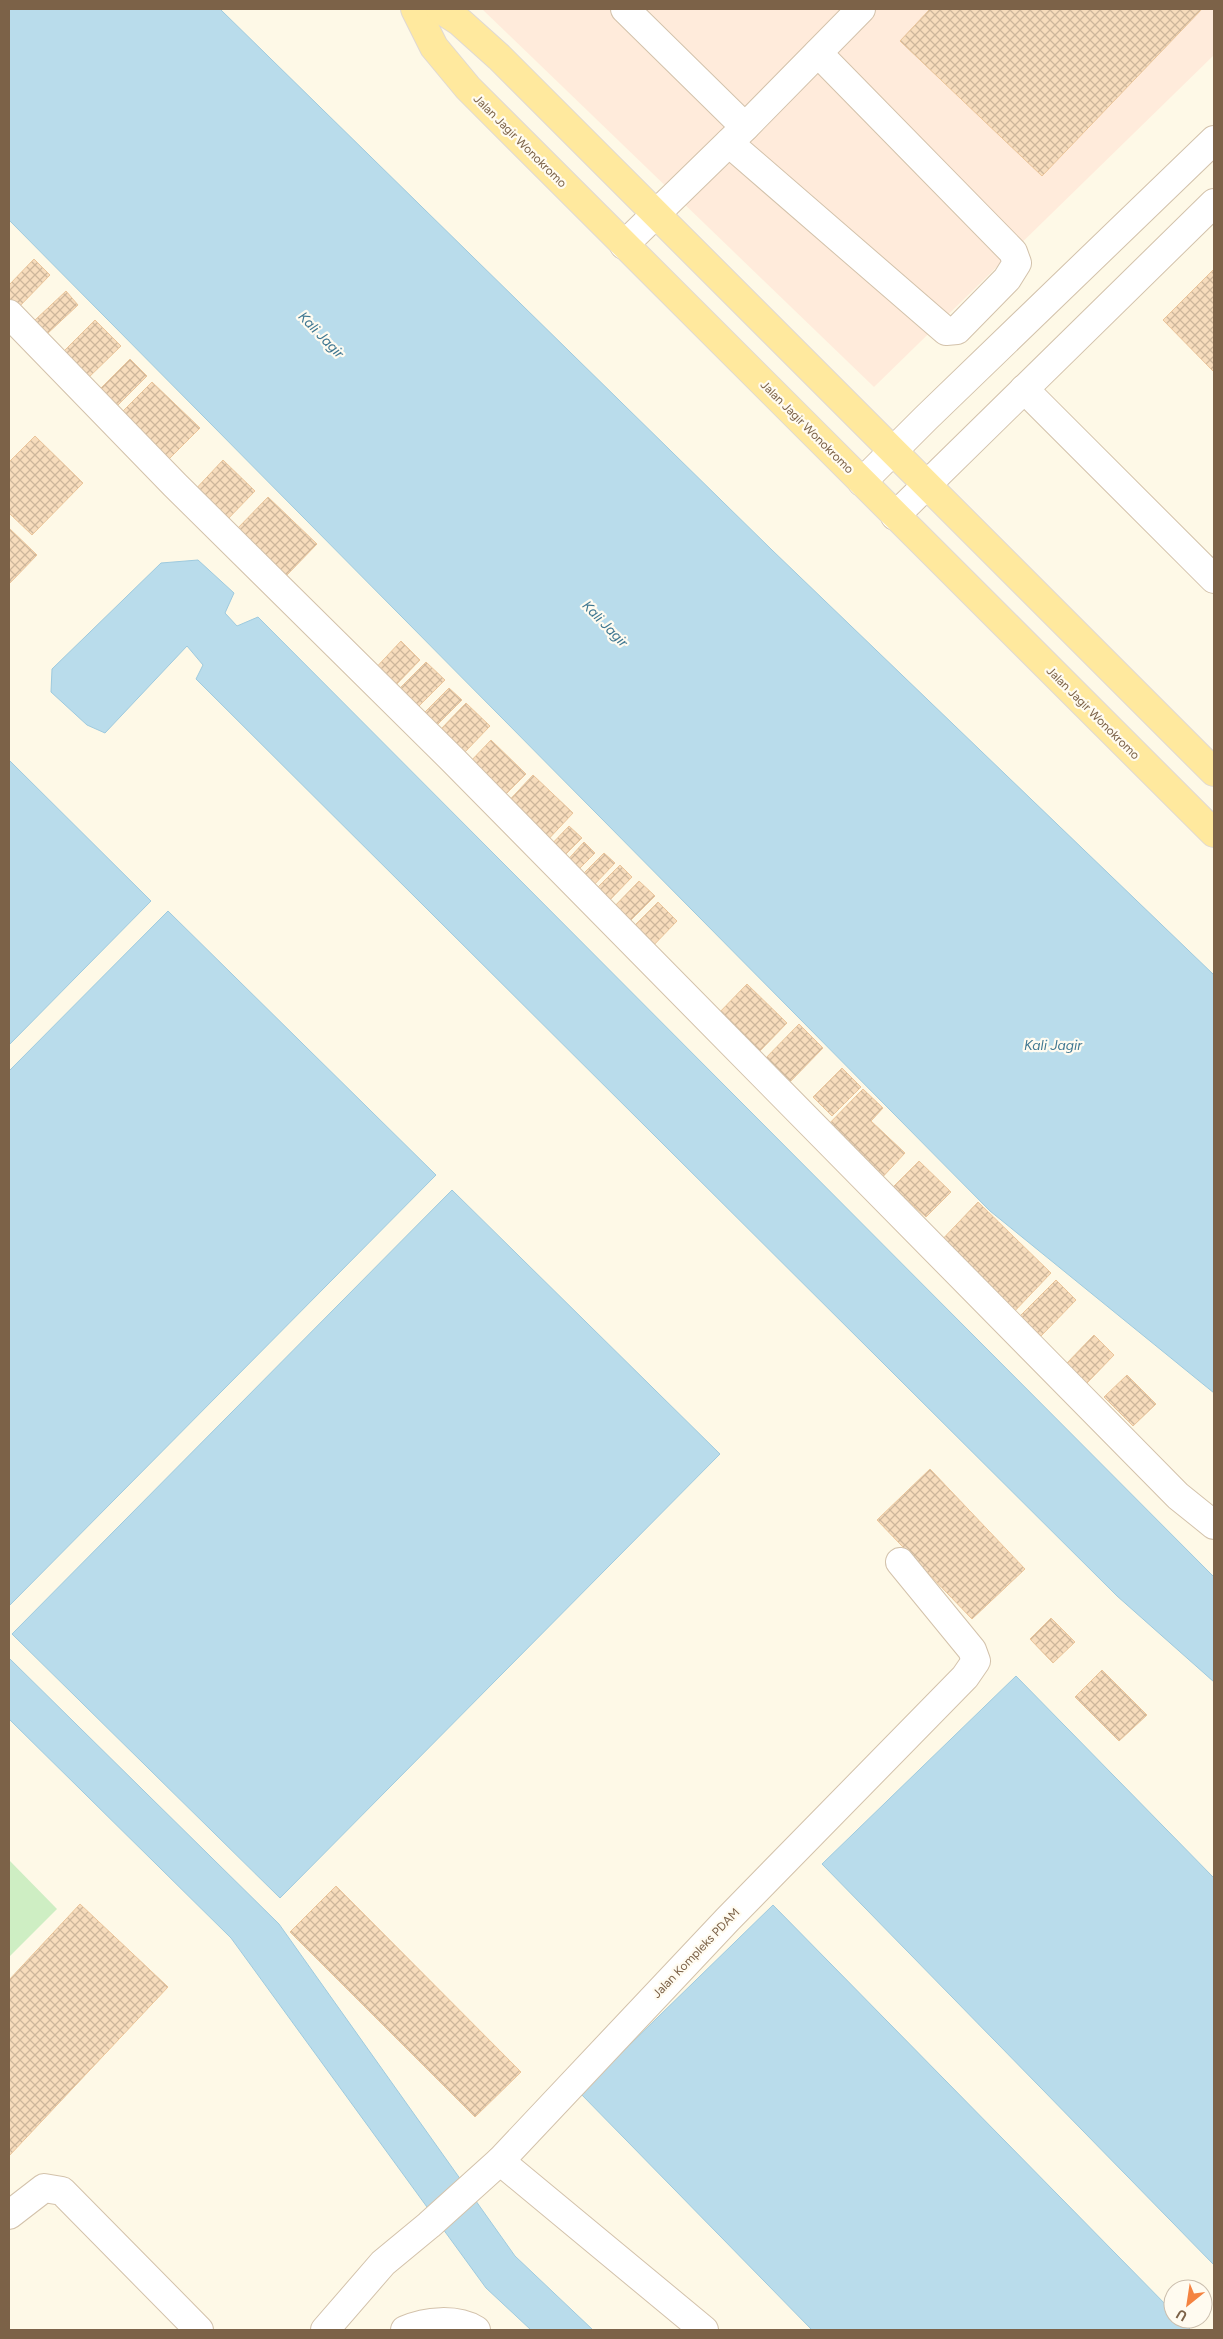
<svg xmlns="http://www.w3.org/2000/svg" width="1223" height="2339" viewBox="0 0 1223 2339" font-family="Figtree,sans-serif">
	<defs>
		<pattern id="building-cross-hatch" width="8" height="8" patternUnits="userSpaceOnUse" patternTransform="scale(1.25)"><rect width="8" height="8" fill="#f7dcbc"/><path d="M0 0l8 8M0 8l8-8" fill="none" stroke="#cdb69b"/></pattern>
	</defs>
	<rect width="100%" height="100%" fill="#fef9e7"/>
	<path fill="#ffebdb" d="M482 9H1214V55L874 387Z"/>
	<path fill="#ceeec3" d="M9 1860 57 1909 9 1957Z"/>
	<g fill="#b9dceb" stroke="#9ecade">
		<path d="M9 9H220L772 550 1214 975V1393L990 1211 9 220Z"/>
		<path d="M198 560 234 593 225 613 237 626 258 617 1214 1577V1682L1117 1596 196 679 203 665 187 646 105 733 87 725 51 692 52 669 161 563Z"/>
		<path d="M9 760 151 901 9 1045Z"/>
		<path d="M168 911 436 1175 9 1606V1071Z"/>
		<path d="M452 1190 720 1454 280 1898 12 1634Z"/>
		<path d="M9 1658 279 1924 515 2256 593 2330H531L486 2288 231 1938 9 1719Z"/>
		<path d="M1016 1676 1214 1878V2265L822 1864Z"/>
		<path d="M773 1905 1173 2312V2319H1180L1191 2330H812L580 2093Z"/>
	</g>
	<g fill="url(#building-cross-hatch)" stroke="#ebc59a">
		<path d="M930 9H1202L1042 176 900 41Z"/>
		<path d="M34 259 50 275 14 312 9 308V285Z"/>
		<path d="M1214 269V372L1163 320Z"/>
		<path d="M66 291 78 305 47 334 34 321Z"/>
		<path d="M95 320 121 346 85 381 60 355Z"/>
		<path d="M130 359 147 376 115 408 98 391Z"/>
		<path d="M152 382 200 428 163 465 116 418Z"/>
		<path d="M35 436 83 483 32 535 9 513V462Z"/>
		<path d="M223 460 255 491 223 524 192 493Z"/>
		<path d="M268 497 317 544 285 577 236 530Z"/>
		<path d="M9 528 37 555 9 584Z"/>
		<path d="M401 641 420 660 390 691 371 673Z"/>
		<path d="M426 662 445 680 413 712 394 694Z"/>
		<path d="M449 688 462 700 431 731 418 719Z"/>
		<path d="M466 703 490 726 464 753 440 730Z"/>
		<path d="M491 740 526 774 502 798 468 764Z"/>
		<path d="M533 775 573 813 543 845 503 807Z"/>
		<path d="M569 826 582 838 558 862 546 850Z"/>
		<path d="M584 842 595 853 573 875 563 865Z"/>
		<path d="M604 853 615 863 588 891 577 880Z"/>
		<path d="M620 865 632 877 605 905 592 893Z"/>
		<path d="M639 881 655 896 624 927 609 912Z"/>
		<path d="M658 902 677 921 646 953 626 934Z"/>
		<path d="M747 984 787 1023 757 1054 716 1016Z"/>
		<path d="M799 1024 823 1048 785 1087 760 1064Z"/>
		<path d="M842 1068 861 1087 832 1116 813 1097Z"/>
		<path d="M863 1089 883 1108 871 1121 905 1153 877 1183 822 1131Z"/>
		<path d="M919 1161 951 1192 926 1217 893 1187Z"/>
		<path d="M978 1202 1051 1273 1009 1317 936 1246Z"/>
		<path d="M1056 1280 1076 1300 1041 1336 1020 1316Z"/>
		<path d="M1094 1335 1114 1355 1087 1383 1067 1363Z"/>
		<path d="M1127 1375 1156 1404 1133 1426 1104 1397Z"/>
		<path d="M930 1469 1025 1569 972 1619 877 1520Z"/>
		<path d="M1051 1618 1075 1642 1053 1663 1030 1639Z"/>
		<path d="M1102 1670 1147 1715 1119 1741 1075 1697Z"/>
		<path d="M336 1886 521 2072 475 2117 290 1932Z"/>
		<path d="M80 1904 168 1987 9 2156V1980Z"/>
	</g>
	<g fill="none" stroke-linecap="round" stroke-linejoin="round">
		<defs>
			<g id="minor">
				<path d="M625 9 745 127"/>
				<path d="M729 143 946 331 957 330 1007 279 1017 263 1013 252 818 53"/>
				<path d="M624 245 745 127 861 9"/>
				<path d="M9 314 175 485 453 760 1178 1496 1214 1525"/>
				<path d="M1024 389 1214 579"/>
				<path d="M862 482 926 418 1214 140"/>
				<path d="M895 516 1214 203"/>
				<path d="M500 2161 704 2330"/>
				<path d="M9 2215 44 2188 62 2191 199 2330"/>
				<path d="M325 2330 383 2263 429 2225 500 2161 728 1919 965 1677 976 1661 972 1650 900 1562"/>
				<path d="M405 2330C426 2321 456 2318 476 2330"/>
			</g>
			<g id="major">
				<path d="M415 9 434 47 468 88 1214 833"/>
				<path d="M440 9 460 22 499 57 1214 772"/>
			</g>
		</defs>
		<use href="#minor" stroke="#d3c2ab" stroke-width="30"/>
		<use href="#major" stroke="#e0d9d3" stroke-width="30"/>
		<use href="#minor" stroke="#fff" stroke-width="28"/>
		<use href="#major" stroke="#ffe99e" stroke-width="28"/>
	</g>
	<g text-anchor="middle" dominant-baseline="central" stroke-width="4.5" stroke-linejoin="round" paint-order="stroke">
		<g font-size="12" fill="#7c6248" stroke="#fffbf0">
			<text transform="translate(520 141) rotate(45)">Jalan Jagir Wonokromo</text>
			<text transform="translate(807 427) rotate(45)">Jalan Jagir Wonokromo</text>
			<text transform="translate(1093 713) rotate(45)">Jalan Jagir Wonokromo</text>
			<text transform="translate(696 1953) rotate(-46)">Jalan Kompleks PDAM</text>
		</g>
		<g font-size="14" font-style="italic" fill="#3f7791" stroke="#fffbf0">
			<text transform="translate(321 335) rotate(46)">Kali Jagir</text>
			<text transform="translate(605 624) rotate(46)">Kali Jagir</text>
			<text x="1053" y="1045">Kali Jagir</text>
		</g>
	</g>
	<rect width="1223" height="2339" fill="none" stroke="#7c6248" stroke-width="20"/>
	<g transform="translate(1188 2304) rotate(210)"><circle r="24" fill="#fffbf0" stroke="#cbbead"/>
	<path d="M0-4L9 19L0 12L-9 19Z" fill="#f48341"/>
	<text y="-8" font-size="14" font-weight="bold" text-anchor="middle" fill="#7c6248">U</text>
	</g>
</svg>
